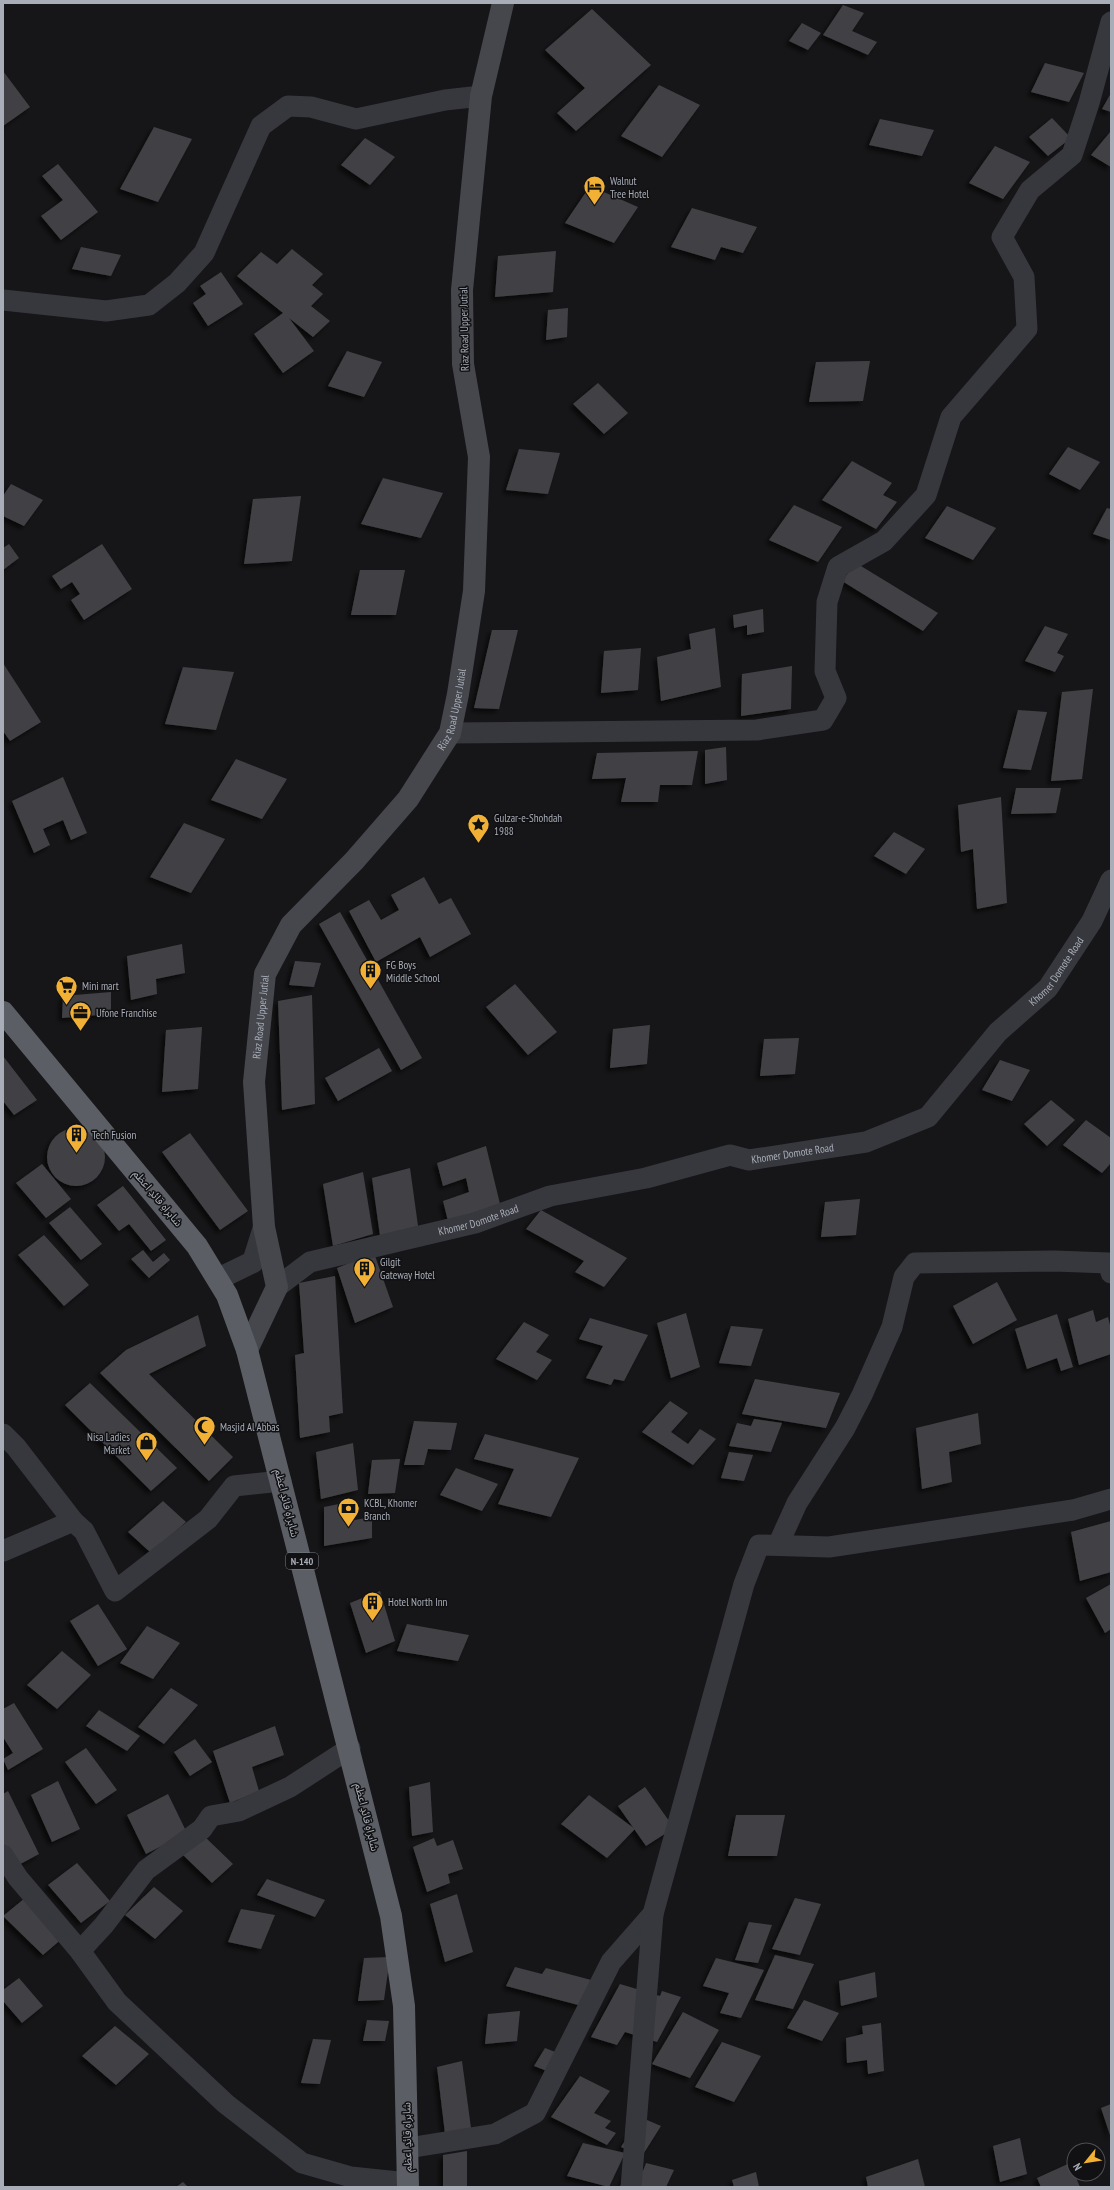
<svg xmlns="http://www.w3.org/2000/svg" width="1114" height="2190" viewBox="0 0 1114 2190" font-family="'PT Sans Narrow','Noto Sans Arabic',sans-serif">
	<defs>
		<filter id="shadow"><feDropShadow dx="-3.5" dy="3.5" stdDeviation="2" flood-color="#0009"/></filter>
	</defs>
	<rect width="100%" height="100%" fill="#161618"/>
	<g fill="#404145" filter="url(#shadow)">
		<path d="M843 5 864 13 852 31 877 42 868 55 823 35Z"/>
		<path d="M592 9 651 65 576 131 557 113 585 88 545 50Z"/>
		<path d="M802 23 821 33 808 50 789 41Z"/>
		<path d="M1045 63 1084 73 1069 102 1031 92Z"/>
		<path d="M3 71 30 107 3 126Z"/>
		<path d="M659 85 700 105 662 157 621 136Z"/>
		<path d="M1111 93V112L1102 109Z"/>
		<path d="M1052 118 1071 138 1048 156 1029 137Z"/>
		<path d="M880 119 934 130 922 156 869 145Z"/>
		<path d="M154 127 192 139 158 202 120 189Z"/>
		<path d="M1111 131V167L1091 155Z"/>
		<path d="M365 138 395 157 370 185 341 165Z"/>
		<path d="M995 146 1030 162 1003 199 969 183Z"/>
		<path d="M58 164 98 212 61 240 41 216 63 200 42 176Z"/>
		<path d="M590 186 638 207 614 243 565 223Z"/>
		<path d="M692 208 757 227 743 253 721 247 715 260 671 247Z"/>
		<path d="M81 247 121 255 111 276 72 269Z"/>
		<path d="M292 249 323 274 312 285 323 294 311 306 330 321 313 337 289 318 314 351 283 373 254 334 283 313 237 276 261 252 277 264Z"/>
		<path d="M556 251 553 292 495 297 498 256Z"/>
		<path d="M221 272 243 304 208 326 193 303 206 294 200 286Z"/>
		<path d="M568 308 567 337 546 340 548 310Z"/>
		<path d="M347 351 382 362 364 397 328 386Z"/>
		<path d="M870 361 863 401 809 402 816 362Z"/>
		<path d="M598 383 628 413 604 434 573 404Z"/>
		<path d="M1068 447 1100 462 1080 490 1049 474Z"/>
		<path d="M519 449 560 453 548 494 506 490Z"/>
		<path d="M852 461 892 483 883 495 897 502 876 529 822 500Z"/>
		<path d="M383 478 443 493 421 538 361 524Z"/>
		<path d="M11 484 43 500 24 526 3 516V496Z"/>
		<path d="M301 496 292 561 244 564 253 499Z"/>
		<path d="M794 505 842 527 818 562 769 540Z"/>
		<path d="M947 506 996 528 973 560 925 538Z"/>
		<path d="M1107 508 1111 509V540L1093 534Z"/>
		<path d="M9 544 19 558 3 570V548Z"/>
		<path d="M102 544 132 589 84 620 71 600 80 594 72 582 61 589 52 576Z"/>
		<path d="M856 563 938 613 923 631 842 581Z"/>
		<path d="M360 570H405L396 615H351Z"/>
		<path d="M763 609 764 632 747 635V625L734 628 733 615Z"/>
		<path d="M1045 626 1068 634 1057 653 1064 656 1055 672 1025 661Z"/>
		<path d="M715 628 721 687 661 701 657 657 691 649 689 634Z"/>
		<path d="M492 630H518L499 709 474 708Z"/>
		<path d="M641 648 638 690 601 693 604 651Z"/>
		<path d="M3 663 41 722 10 741 3 731Z"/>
		<path d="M792 666 791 709 741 716 742 674Z"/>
		<path d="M183 667 234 672 216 730 165 724Z"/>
		<path d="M1093 689 1082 779 1051 781 1062 692Z"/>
		<path d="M1018 710 1047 712 1031 770 1003 768Z"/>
		<path d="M726 747 727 780 705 784V750Z"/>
		<path d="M698 751 692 785H660L658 802H621L626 778 592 779 597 753Z"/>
		<path d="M236 759 287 779 262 819 211 800Z"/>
		<path d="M63 777 87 833 71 840 63 820 43 829 50 845 34 853 12 801Z"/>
		<path d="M1016 788H1061L1056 813 1011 814Z"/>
		<path d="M1001 797 1007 903 977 909 973 849 961 852 958 805Z"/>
		<path d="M184 823 225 839 191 893 150 877Z"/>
		<path d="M894 832 925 849 906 874 874 856Z"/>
		<path d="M424 877 439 904 451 898 471 934 430 957 420 937 376 962 349 911 369 900 381 920 399 910 391 895Z"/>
		<path d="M340 912 422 1058 401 1070 319 924Z"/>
		<path d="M182 944 185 973 156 979 157 994 131 1000 127 956Z"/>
		<path d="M295 961 321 963 314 987 289 985Z"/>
		<path d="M515 984 557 1032 528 1055 486 1007Z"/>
		<path d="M111 992V1014L62 1018 63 996Z"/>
		<path d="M312 995 315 1104 282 1110 278 1001Z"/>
		<path d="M650 1025 647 1064 610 1068 613 1029Z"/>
		<path d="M202 1027 198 1089 162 1092 166 1030Z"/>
		<path d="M799 1038 795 1074 760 1076 764 1039Z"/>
		<path d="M379 1048 392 1071 338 1101 325 1078Z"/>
		<path d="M3 1056 37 1100 14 1115 3 1101Z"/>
		<path d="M1000 1060 1030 1070 1012 1101 982 1090Z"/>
		<path d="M1051 1100 1075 1120 1047 1146 1024 1124Z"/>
		<path d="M1086 1120 1111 1138V1163L1102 1173 1063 1145Z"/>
		<circle cx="76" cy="1157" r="29"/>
		<path d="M190 1133 248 1211 220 1230 162 1152Z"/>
		<path d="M486 1146 500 1204 448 1221 443 1201 469 1192 466 1178 443 1186 437 1163Z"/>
		<path d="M42 1164 71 1199 46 1218 16 1183Z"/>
		<path d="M410 1168 418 1226 380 1236 372 1178Z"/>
		<path d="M363 1172 373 1234 333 1246 323 1184Z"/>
		<path d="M123 1186 166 1240 151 1251 129 1224 119 1231 97 1205Z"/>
		<path d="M860 1199 856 1235 821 1237 825 1202Z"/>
		<path d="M70 1207 102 1244 81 1260 49 1223Z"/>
		<path d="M541 1210 627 1258 604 1287 575 1272 584 1261 526 1229Z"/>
		<path d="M44 1235 89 1285 64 1306 18 1255Z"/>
		<path d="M143 1250 153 1262 164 1253 170 1260 149 1278 131 1259Z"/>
		<path d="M374 1253 393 1307 355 1323 337 1268Z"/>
		<path d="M335 1276 343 1413 329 1416 330 1432 300 1438 295 1355 304 1353 299 1283Z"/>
		<path d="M997 1282 1017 1320 973 1344 953 1306Z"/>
		<path d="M1093 1310 1096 1322 1108 1317 1111 1329V1354L1079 1365 1068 1319Z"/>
		<path d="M686 1313 700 1367 671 1378 657 1323Z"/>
		<path d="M1057 1314 1073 1367 1061 1371 1057 1358 1027 1369 1015 1329Z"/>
		<path d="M198 1315 206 1346 149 1374 233 1457 209 1481 100 1373 126 1350Z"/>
		<path d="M590 1318 648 1335 624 1381 614 1379 611 1385 586 1378 603 1346 579 1339Z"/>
		<path d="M524 1322 549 1335 536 1352 552 1360 537 1380 496 1359Z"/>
		<path d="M731 1326 763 1329 751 1366 719 1363Z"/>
		<path d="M755 1379 840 1393 826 1428 742 1414Z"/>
		<path d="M90 1383 177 1468 151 1491 65 1405Z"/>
		<path d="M670 1401 688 1413 671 1432 688 1444 700 1429 716 1439 693 1465 642 1432Z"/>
		<path d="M978 1413 981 1444 949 1452 952 1482 922 1489 916 1428Z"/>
		<path d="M754 1419 782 1423 771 1452 729 1446 737 1423 751 1426Z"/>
		<path d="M414 1421 457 1423 451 1450 428 1449 424 1465H404Z"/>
		<path d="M485 1434 579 1458 551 1517 498 1504 514 1469 474 1459Z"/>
		<path d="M353 1443 358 1490 321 1499 316 1452Z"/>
		<path d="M729 1452 753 1455 744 1481 721 1478Z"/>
		<path d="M400 1459 395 1493 368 1494 372 1460Z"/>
		<path d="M456 1468 498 1484 482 1511 440 1495Z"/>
		<path d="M163 1501 186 1522 151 1553 128 1532Z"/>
		<path d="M349 1502V1521L372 1517V1538L324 1546V1507Z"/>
		<path d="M1111 1521V1572L1080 1581 1071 1532Z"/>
		<path d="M1111 1584V1629L1105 1633 1086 1598Z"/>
		<path d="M380 1591 395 1641 366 1653 350 1603Z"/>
		<path d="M98 1604 127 1649 98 1666 70 1621Z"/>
		<path d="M407 1624 469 1635 458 1661 397 1651Z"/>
		<path d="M147 1626 180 1643 153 1679 120 1663Z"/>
		<path d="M62 1651 91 1675 57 1709 27 1685Z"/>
		<path d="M171 1688 198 1705 164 1744 138 1727Z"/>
		<path d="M14 1703 43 1749 8 1770 3 1759 13 1753 3 1737V1709Z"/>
		<path d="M99 1710 140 1736 127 1751 86 1726Z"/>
		<path d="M275 1726 284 1755 252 1767 259 1791 230 1803 213 1751Z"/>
		<path d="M195 1739 212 1762 190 1776 174 1752Z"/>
		<path d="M86 1748 117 1790 96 1804 65 1762Z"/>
		<path d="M58 1781 80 1829 52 1842 31 1795Z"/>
		<path d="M430 1782 433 1832 412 1836 409 1787Z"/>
		<path d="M645 1787 674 1828 646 1846 618 1806Z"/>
		<path d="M8 1791 39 1854 13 1868 3 1848V1794Z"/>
		<path d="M168 1794 187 1833 146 1854 127 1815Z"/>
		<path d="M589 1795 635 1829 607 1858 561 1824Z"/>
		<path d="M736 1815H785L777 1856H728Z"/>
		<path d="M204 1836 233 1864 212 1883 183 1855Z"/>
		<path d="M434 1838 437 1846 453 1840 463 1869 448 1874 450 1883 427 1892 413 1847Z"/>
		<path d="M77 1863 110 1901 81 1923 48 1885Z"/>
		<path d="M267 1879 325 1900 315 1917 257 1895Z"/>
		<path d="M154 1887 183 1911 155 1939 125 1915Z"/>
		<path d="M457 1894 473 1952 445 1962 430 1904Z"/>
		<path d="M25 1898 64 1937 43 1955 3 1916Z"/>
		<path d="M795 1898 821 1904 800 1955 772 1949Z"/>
		<path d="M241 1909 275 1915 261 1949 228 1942Z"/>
		<path d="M749 1922 772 1925 758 1963 735 1960Z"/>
		<path d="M775 1955 814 1964 793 2009 755 2000Z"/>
		<path d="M390 1957 384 2000 358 2001 364 1958Z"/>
		<path d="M716 1958 764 1970 741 2018 720 2013 729 1993 703 1986Z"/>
		<path d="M515 1967 542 1974 546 1968 595 1981 582 2006 506 1986Z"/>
		<path d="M875 1972 877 1997 841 2006 839 1981Z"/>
		<path d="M19 1978 43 2006 22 2023 3 2001V1990Z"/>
		<path d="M620 1984 660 1996 662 1991 681 1997 657 2042 625 2032 617 2045 591 2037Z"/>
		<path d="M804 2000 839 2013 822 2041 787 2028Z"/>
		<path d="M520 2011 517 2041 485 2044 488 2014Z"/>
		<path d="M683 2012 719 2030 690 2078 652 2064Z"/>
		<path d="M367 2020 389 2021 385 2041H363Z"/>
		<path d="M881 2023 884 2071 868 2074 867 2060 847 2063 846 2038 863 2034 862 2026Z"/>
		<path d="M115 2026 149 2054 116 2085 82 2056Z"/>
		<path d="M313 2039 331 2040 320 2084 301 2083Z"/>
		<path d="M722 2042 761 2056 734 2102 695 2087Z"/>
		<path d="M545 2048 563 2055 552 2073 534 2066Z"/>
		<path d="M462 2061 471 2128 445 2134 437 2067Z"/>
		<path d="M580 2076 610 2091 594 2113 611 2121 605 2128 616 2133 607 2145 551 2117Z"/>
		<path d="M1111 2104V2138L1101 2108Z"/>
		<path d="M640 2117 661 2126 642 2156 621 2147Z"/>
		<path d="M1020 2138 1027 2174 1000 2182 993 2146Z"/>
		<path d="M583 2143 625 2153 609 2187 567 2176Z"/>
		<path d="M467 2151V2187H443V2155Z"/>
		<path d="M918 2159 925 2187H868L866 2177Z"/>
		<path d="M646 2163 674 2170 666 2187H620L628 2168 643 2171Z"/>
		<path d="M1070 2163 1080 2187H1041L1037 2178Z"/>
		<path d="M756 2172 759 2187H734L732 2180Z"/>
		<path d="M183 2182 188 2187H176Z"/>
	</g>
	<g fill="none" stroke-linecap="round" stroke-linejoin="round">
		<g stroke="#37383d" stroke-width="21">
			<path d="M3 300 106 311 149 305 177 283 204 253 261 126 288 106 311 107 356 119 445 100 481 96"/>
			<path d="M450 733 757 730 823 720 836 698 825 671 827 602 838 567 884 541 926 495 951 417 1027 329 1024 277 1002 237 1030 190 1072 155 1089 103 1111 22"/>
			<path id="s1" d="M277 1287 310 1262 475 1223 550 1196 646 1178 730 1155 749 1160 866 1142 928 1117 998 1032 1048 988 1092 921 1111 880"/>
			<path d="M3 1434 16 1447 73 1521"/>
			<path d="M778 1545 797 1503 845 1428 862 1395 892 1327 904 1277 915 1263 1054 1261 1109 1263 1111 1273"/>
			<path d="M3 1551 73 1521 84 1531 115 1591 208 1519 234 1486 281 1481"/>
			<path d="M3 1855 18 1878 80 1951 117 2002 226 2104 302 2163 351 2177 408 2183"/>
			<path d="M80 1951 104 1925 146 1870 202 1829 211 1816 239 1811 290 1787 350 1748"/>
			<path d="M408 2148 495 2134 535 2113 611 1962 653 1914 744 1584 759 1545 829 1547 1073 1510 1111 1499"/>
			<path d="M631 2187 653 1914"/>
		</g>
		<path stroke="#37383d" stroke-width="22" d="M218 1279 253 1262 264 1227"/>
		<path stroke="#45474d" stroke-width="22" id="s2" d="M247 1350 277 1287 264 1227 254 1082 265 974 291 925 354 861 408 799 450 733 458 694 474 591 479 457 463 364 462 290 481 96 503 3"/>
		<path stroke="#5b5e65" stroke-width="22" d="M3 1012 197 1246 227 1295 247 1350 391 1916 404 2006 408 2187"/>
	</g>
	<defs>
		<symbol id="hotel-pin" viewBox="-11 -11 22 30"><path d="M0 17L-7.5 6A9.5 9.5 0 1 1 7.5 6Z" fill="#f2b134" stroke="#111113"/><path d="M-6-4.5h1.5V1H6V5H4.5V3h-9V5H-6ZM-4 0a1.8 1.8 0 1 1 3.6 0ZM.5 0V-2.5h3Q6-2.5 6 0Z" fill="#111"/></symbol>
		<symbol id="sight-pin" viewBox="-11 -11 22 30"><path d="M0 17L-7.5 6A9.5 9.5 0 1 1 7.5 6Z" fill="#f2b134" stroke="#111113"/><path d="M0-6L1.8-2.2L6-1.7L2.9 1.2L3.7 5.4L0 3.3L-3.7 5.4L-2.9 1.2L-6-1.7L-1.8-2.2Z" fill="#111"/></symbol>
		<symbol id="building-pin" viewBox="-11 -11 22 30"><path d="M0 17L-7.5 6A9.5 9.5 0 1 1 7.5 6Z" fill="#f2b134" stroke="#111113"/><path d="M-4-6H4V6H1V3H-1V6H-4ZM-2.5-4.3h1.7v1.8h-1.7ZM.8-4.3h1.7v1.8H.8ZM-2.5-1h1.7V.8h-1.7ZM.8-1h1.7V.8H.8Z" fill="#111"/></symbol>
		<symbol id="supermarket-pin" viewBox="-11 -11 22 30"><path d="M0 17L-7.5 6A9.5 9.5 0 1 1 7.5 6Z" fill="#f2b134" stroke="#111113"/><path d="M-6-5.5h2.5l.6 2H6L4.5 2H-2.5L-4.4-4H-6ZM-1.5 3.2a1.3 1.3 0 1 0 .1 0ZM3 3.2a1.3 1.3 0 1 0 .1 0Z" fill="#111"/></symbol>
		<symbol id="office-pin" viewBox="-11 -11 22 30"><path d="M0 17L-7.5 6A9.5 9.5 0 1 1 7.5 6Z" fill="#f2b134" stroke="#111113"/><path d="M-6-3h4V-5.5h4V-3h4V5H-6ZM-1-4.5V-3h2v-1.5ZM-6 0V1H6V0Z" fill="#111"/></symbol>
		<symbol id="mosque-pin" viewBox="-11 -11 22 30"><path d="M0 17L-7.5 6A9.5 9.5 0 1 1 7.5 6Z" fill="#f2b134" stroke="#111113"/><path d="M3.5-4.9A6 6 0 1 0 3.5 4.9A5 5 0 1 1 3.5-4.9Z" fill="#111"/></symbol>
		<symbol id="shop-pin" viewBox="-11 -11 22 30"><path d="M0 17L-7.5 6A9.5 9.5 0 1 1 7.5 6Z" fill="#f2b134" stroke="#111113"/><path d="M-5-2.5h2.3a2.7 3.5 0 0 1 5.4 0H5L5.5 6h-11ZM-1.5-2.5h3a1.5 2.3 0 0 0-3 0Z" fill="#111"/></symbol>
		<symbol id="bank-pin" viewBox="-11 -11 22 30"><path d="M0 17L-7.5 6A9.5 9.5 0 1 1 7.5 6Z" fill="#f2b134" stroke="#111113"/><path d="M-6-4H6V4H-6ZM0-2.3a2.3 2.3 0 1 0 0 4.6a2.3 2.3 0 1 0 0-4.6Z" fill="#111"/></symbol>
	</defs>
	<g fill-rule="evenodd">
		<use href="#hotel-pin" x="582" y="174" width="25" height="34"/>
		<use href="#sight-pin" x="466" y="812" width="25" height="34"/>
		<use href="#building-pin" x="358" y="958" width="25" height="34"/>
		<use href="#supermarket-pin" x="54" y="974" width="25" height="34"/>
		<use href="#office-pin" x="68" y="1000" width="25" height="34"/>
		<use href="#building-pin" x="64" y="1122" width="25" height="34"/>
		<use href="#building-pin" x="352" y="1256" width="25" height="34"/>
		<use href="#mosque-pin" x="192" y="1414" width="25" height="34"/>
		<use href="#shop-pin" x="134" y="1430" width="25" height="34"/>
		<use href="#bank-pin" x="336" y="1496" width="25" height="34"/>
		<use href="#building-pin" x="360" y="1590" width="25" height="34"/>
	</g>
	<g text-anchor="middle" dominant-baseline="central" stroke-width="3" stroke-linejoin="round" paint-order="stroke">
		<rect fill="#111113" stroke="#7b7e86" stroke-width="1" x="286" y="1553" width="32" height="16" rx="3"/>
		<g font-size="10" font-weight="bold" fill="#a8adb8">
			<text x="302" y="1561">N-140</text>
		</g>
		<g font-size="11" fill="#a8adb8" stroke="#111113" text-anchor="start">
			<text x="610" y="181">Walnut<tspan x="610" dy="13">Tree Hotel</tspan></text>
			<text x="494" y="818">Gulzar-e-Shohdah<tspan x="494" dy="13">1988</tspan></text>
			<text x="386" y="965">FG Boys<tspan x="386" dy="13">Middle School</tspan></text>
			<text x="82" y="986">Mini mart</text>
			<text x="96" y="1013">Ufone Franchise</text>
			<text x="92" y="1135">Tech Fusion</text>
			<text x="380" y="1262">Gilgit<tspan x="380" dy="13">Gateway Hotel</tspan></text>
			<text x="220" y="1427">Masjid Al Abbas</text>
			<text x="130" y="1437" text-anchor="end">Nisa Ladies<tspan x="130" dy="13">Market</tspan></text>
			<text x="364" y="1503">KCBL, Khomer<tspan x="364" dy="13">Branch</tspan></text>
			<text x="388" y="1602">Hotel North Inn</text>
		</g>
		<g font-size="11" fill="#a8adb8" stroke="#111113">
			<text transform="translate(464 329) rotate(-91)">Riaz Road Upper Jutial</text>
			<text stroke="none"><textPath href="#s2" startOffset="714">Riaz Road Upper Jutial</textPath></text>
			<text stroke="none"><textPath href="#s1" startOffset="875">Khomer Domote Road</textPath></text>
			<text stroke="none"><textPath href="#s2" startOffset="342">Riaz Road Upper Jutial</textPath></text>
			<text stroke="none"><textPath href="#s1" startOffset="539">Khomer Domote Road</textPath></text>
			<text transform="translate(158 1198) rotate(50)">شاہراہِ قائدِ اعظم</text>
			<text stroke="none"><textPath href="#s1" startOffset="215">Khomer Domote Road</textPath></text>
			<text transform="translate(287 1503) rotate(76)">شاہراہِ قائدِ اعظم</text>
			<text transform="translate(367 1817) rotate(76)">شاہراہِ قائدِ اعظم</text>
			<text transform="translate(407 2137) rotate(-91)">شاہراہِ قائدِ اعظم</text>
		</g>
	</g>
	<rect width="1114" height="2190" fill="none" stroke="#a8adb8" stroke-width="8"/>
	<g transform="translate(1086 2162) rotate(240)"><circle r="19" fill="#111113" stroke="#4d4f55"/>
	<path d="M0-3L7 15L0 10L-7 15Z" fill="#f2b134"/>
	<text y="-6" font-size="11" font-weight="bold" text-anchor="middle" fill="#a8adb8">N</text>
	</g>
</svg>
